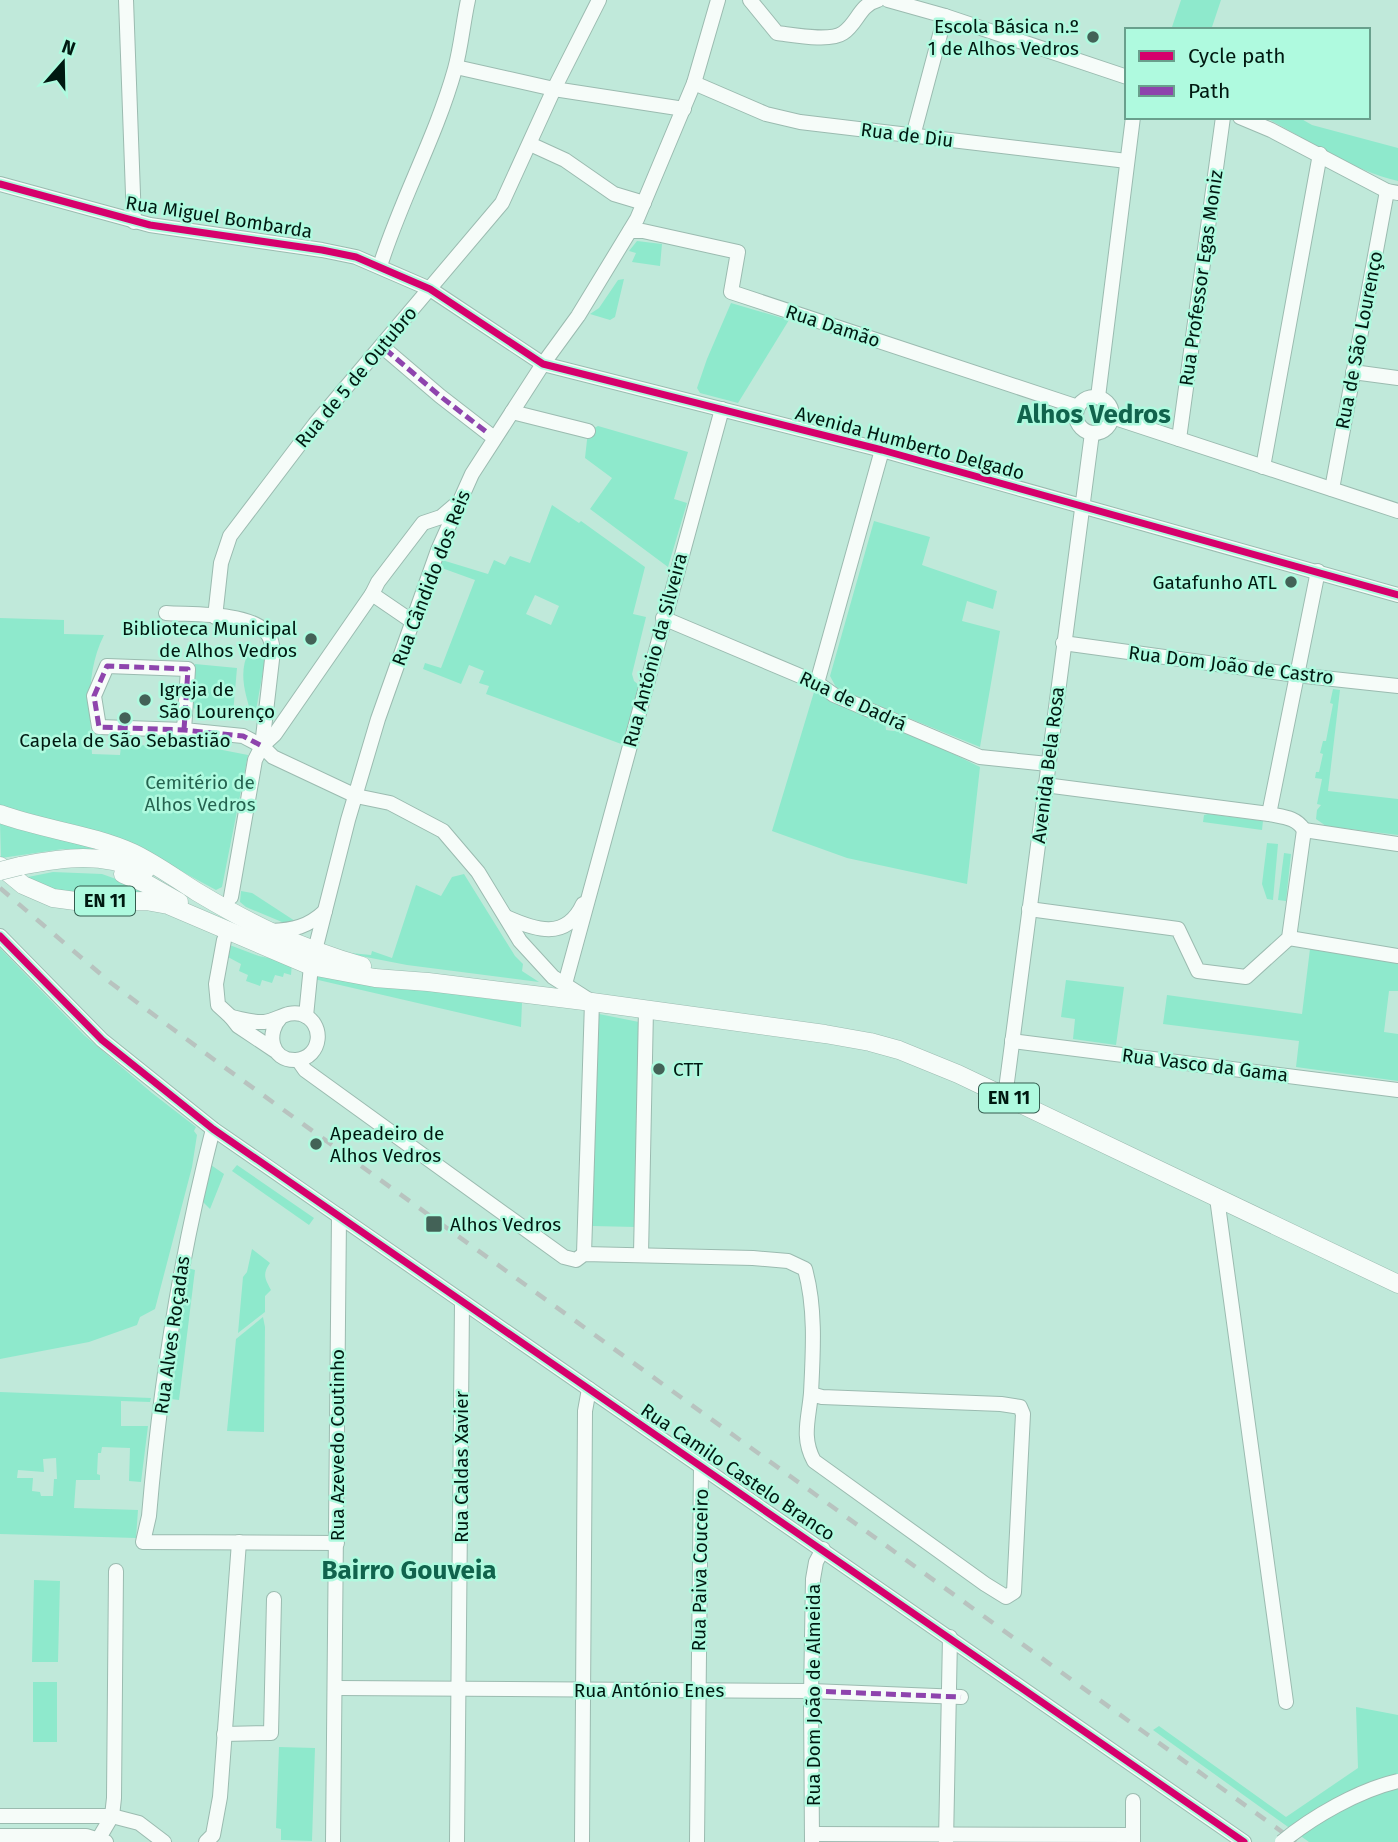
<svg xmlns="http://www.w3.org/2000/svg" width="1398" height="1842" viewBox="0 0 1398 1842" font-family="'Fira Sans',sans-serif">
	<rect width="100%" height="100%" fill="#c0e9da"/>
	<g fill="#8ee9cc" fill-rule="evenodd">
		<path d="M1181 0H1221L1211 30H1171Z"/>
		<path d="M1264 117H1298L1312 125 1398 148V181C1350 170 1307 139 1264 117Z"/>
		<path d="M637 241 662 244 660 266 632 262 636 253 629 251Z"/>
		<path d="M624 279 615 317 610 320 590 314 599 308 618 280Z"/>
		<path d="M731 303 789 320 738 403 700 393 697 388 707 359Z"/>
		<path d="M598 426 688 452 674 499 687 503 668 567 590 509 612 478 585 458 588 431Z"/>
		<path d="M552 505 579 523 581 521 645 567 633 614 646 617 632 674 634 681 640 686 624 745 486 694 489 686 479 683 484 671 469 665 461 684 423 669 425 663 441 668 475 580 439 567 442 560 488 574 494 560 505 565 510 556 530 563ZM535 595 559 606 551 625 526 614Z"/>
		<path d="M874 521 930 537 922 565 997 591 993 609 967 601 962 621 1000 631 980 747 837 689 830 676Z"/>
		<path d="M0 618 64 620V634L104 635C85 673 90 713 92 754L120 755 121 746 192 744 248 755 222 887 216 890 133 845 0 809Z"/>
		<path d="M249 651 266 654 255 716H252C245 694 238 672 249 651Z"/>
		<path d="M195 664 237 668 233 714 206 712 190 707Z"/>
		<path d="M1333 689 1340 690 1328 791 1398 799V835L1326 826 1316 819 1317 810 1321 805 1317 804 1322 779 1315 778 1316 772H1319L1323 754 1320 753 1323 741H1326L1333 704 1330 703Z"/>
		<path d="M814 692 885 721 886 730 894 731 900 728 980 767 967 884 847 858 772 831Z"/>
		<path d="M1208 814 1263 821 1262 830 1203 822 1204 815Z"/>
		<path d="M0 822 107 851 63 849 1 858Z"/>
		<path d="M1267 843 1278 844 1273 900 1267 899 1262 884Z"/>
		<path d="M1284 853 1291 854 1286 901 1278 900Z"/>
		<path d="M53 872 102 874 144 889 142 895H72L23 878Z"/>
		<path d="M464 874 515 956 523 964 522 971 539 982 407 965 340 952 371 955 372 951 392 958 416 885 441 896 452 877Z"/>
		<path d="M241 891 252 893 295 921 289 925 246 907 240 902Z"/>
		<path d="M227 944 259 956 292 963 291 975 284 973 283 977 275 975 272 983 262 980 260 986 246 981 248 975 239 971 241 964 226 956Z"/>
		<path d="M0 948 84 1035 152 1093 196 1127 194 1131 197 1135 192 1167 155 1309 140 1317 137 1325 89 1342 0 1359Z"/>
		<path d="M1310 949 1398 963V991H1389L1384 1032 1398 1034V1081L1296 1067 1299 1041 1163 1024 1167 995 1302 1014Z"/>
		<path d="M318 976 522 1003 521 1027 314 979Z"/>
		<path d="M1066 980 1124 987 1116 1045 1073 1039 1075 1019 1061 1017Z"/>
		<path d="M599 1014 639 1022 636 1227 592 1226Z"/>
		<path d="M211 1165 224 1174 210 1209 202 1201Z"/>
		<path d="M237 1165 314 1218 309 1225 232 1171Z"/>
		<path d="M252 1249 270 1263C262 1274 265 1279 271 1290L265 1296V1312L238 1333 243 1277 247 1272Z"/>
		<path d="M188 1268 195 1270 179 1400 171 1399Z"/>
		<path d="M263 1317 265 1327 264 1432 227 1431 236 1339Z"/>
		<path d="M0 1392 151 1398 150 1402 121 1401V1426H148L141 1482 129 1481 130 1448 102 1447 101 1453H98L97 1474 100 1475V1480H76L74 1508 138 1510 136 1538 0 1534ZM56 1458 57 1479H54L53 1496H41L40 1492 32 1491 33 1478H17L18 1470 44 1472 43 1459Z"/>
		<path d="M34 1580 60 1581 58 1662H32Z"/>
		<rect x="33" y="1682" width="24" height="60"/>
		<path d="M1356 1707 1398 1715V1842H1309L1153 1730 1159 1726 1286 1817 1358 1768Z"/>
		<path d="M279 1747 315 1748 312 1841 281 1840V1829L276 1828Z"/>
	</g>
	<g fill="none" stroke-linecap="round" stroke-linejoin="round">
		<defs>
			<g id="minor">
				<path d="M126 0 134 222"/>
				<path d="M750 0 777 33C794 35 830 42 843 33 858 23 859 5 878 0"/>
				<path d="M888 0 945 16 1127 77"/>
				<path d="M456 67 554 89 684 109"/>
				<path d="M694 83 766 114 800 122 1127 161"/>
				<path d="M1240 117 1271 130 1387 191 1398 193"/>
				<path d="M913 136 945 16"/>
				<path d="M530 144 565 160 614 194 644 203"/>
				<path d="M0 184 150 225 322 250 356 257 430 289 543 364 882 450 1398 595"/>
				<path d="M630 231H643L738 252 731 292 1078 407"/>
				<path d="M380 266C401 199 436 137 455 69 461 47 463 23 468 0"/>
				<path d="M385 349 440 396 489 434"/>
				<path d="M1353 372 1398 378"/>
				<circle cx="1094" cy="415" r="18"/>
				<path d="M1098 397 1133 117"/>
				<path d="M512 412 588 431"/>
				<path d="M1112 417 1398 511"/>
				<path d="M1179 439 1223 117"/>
				<path d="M1263 467 1320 154"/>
				<path d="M1332 489 1387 191"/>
				<path d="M166 613C192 615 246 612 265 631 271 636 272 644 273 651L262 746 255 760 231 897"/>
				<path d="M215 617 221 563 230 536 315 424 502 203 554 89 599 0"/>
				<path d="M663 618 817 683 834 695 980 757 1048 764"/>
				<path d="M413 622 372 594 378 582 423 523 441 517 455 505"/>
				<path d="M1063 643 1296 675 1398 686"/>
				<path d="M817 683 882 450"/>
				<path d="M184 730 188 669 107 666 94 696 99 727 184 730 243 736 262 746 273 757 356 796 390 803 443 831 478 872 520 941 553 977 592 1002 584 1254"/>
				<path d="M262 746 275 734 372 594"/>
				<path d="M1045 785 1269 814C1283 817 1296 817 1304 830"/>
				<path d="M1269 814 1318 571"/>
				<path d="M1304 830 1398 844"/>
				<path d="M1029 909 1178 929 1198 971 1246 977 1289 938 1304 830"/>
				<path d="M506 917C535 930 566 941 583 904"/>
				<path d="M271 931C293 930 308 927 325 911"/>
				<path d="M0 936 102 1040 213 1129 1244 1842"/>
				<path d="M1289 938 1398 956"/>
				<path d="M224 940 216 984 218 1005 231 1017"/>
				<path d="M565 984 722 409"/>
				<path d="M306 1016 311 966 348 820 378 719 438 550 472 474 543 364 578 316 637 219 694 83 718 0"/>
				<path d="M1012 1041 1398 1090"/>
				<path d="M277 1052 238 1026 231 1017C242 1019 253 1023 264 1022 277 1021 287 1010 301 1014 326 1022 322 1058 296 1060 270 1061 266 1032 281 1017"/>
				<path d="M298 1060 305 1070 564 1257 576 1260 584 1254 753 1258 788 1261 805 1269C816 1308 813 1353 811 1393 809 1418 801 1437 814 1461L985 1584 1006 1597 1014 1592 1023 1414 1020 1407 1001 1404 822 1397 811 1394"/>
				<path d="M1005 1097 1092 433"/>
				<path d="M213 1129C180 1257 160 1385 149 1516L143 1542 337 1543"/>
				<path d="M1217 1198 1286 1702"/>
				<path d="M641 1254 646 1009"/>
				<path d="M336 1688 811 1691 961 1697"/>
				<path d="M224 1734 271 1733 274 1599"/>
				<path d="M1133 1801V1842"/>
				<path d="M0 1816H112L139 1823 164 1842"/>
				<path d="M812 1834 1133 1835"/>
				<path d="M0 1836H86L106 1842"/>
				<path d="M99 1838 112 1816 114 1798 116 1571"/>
				<path d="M206 1842 213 1835 220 1797 239 1542"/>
				<path d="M333 1842 339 1216"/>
				<path d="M457 1842 462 1302"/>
				<path d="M582 1842 585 1411 589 1389"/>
				<path d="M697 1842 701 1467"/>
				<path d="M812 1842 811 1696 813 1579 816 1562 823 1549"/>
				<path d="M946 1842 950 1637"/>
			</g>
			<g id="major">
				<path d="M0 814C44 830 91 834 133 853 156 864 176 879 197 892 252 925 300 948 362 966"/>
				<path d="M0 866 23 885 53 898 83 902 146 901 168 905 311 966 375 978 428 982 592 1002 825 1034 870 1042 899 1050 958 1074 1398 1284"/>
				<path d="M20 866C66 857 101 852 145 871"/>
				<path d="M123 874 149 885 179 902"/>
			</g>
		</defs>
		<use href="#minor" stroke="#9bbbb0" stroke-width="16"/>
		<use href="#major" stroke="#9bbbb0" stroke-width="19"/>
		<use href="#minor" stroke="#f6fcf9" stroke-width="14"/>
		<use href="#major" stroke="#f6fcf9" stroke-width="18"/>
		<path stroke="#b8c3bf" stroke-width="4.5" stroke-dasharray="12 12" stroke-linecap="butt" d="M0 888 111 983 220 1064 1296 1842"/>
		<defs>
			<path id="minor-bridge" d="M1282 1842C1312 1817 1359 1790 1398 1781"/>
			<path id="major-bridge" d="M0 871 20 866"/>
		</defs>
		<use href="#minor-bridge" stroke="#9bbbb0" stroke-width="16" stroke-linecap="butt"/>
		<use href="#major-bridge" stroke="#9bbbb0" stroke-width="19" stroke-linecap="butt"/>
		<use href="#minor-bridge" stroke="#f6fcf9" stroke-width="14"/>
		<use href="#major-bridge" stroke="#f6fcf9" stroke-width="18"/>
		<g stroke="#8e44ad" stroke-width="5" stroke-dasharray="10 5" stroke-linecap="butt">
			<path d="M385 349 440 396 489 434"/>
			<path d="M184 730 188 669 107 666 94 696 99 727 184 730 243 736 262 746"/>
			<path d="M811 1691 961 1697"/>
		</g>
		<defs>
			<g id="cycleway">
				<path d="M0 184 150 225 322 250 356 257 430 289 543 364 882 450 1398 595"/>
				<path d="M0 936 102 1040 213 1129 1244 1842"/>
			</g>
		</defs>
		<use href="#cycleway" stroke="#affadf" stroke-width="11"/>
		<use href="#cycleway" stroke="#d6006c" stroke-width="7"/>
	</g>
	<g fill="#436257" stroke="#affadf" stroke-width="2.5">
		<circle cx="1093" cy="37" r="7"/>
		<circle cx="1291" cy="582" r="7"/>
		<circle cx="311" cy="639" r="7"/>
		<circle cx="145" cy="700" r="7"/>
		<circle cx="125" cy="718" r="7"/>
		<circle cx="659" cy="1069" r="7"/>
		<circle cx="316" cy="1144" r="7"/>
		<rect x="425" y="1215" width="18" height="18" rx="3.5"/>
	</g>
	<g text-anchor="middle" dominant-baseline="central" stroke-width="5" stroke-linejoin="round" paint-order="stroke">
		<g fill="#affadf" stroke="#345c4f" stroke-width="2">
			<rect x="75" y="886.5" width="60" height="29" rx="5"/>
			<rect x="979" y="1083.5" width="60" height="29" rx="5"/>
		</g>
		<g font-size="18" font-weight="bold" fill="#001911">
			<text x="105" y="901">EN 11</text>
			<text x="1009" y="1098">EN 11</text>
		</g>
		<g font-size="19" fill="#001911" stroke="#affadf" text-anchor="start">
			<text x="1079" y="26" text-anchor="end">Escola Básica n.º<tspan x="1079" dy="22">1 de Alhos Vedros</tspan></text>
			<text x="1277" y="582" text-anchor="end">Gatafunho ATL</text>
			<text x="297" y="628" text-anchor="end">Biblioteca Municipal<tspan x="297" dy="22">de Alhos Vedros</tspan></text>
			<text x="159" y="689">Igreja de<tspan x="159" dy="22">São Lourenço</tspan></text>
			<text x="125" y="740" text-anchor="middle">Capela de São Sebastião</text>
			<text x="673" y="1069">CTT</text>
			<text x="330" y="1133">Apeadeiro de<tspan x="330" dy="22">Alhos Vedros</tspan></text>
			<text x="450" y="1224">Alhos Vedros</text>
		</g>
		<g font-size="19" fill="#001911" stroke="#affadf">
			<text transform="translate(907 135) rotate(7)">Rua de Diu</text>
			<text transform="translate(219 217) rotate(9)">Rua Miguel Bombarda</text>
			<text transform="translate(1201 278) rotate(-82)">Rua Professor Egas Moniz</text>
			<text transform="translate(833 326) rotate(18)">Rua Damão</text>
			<text transform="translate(1359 340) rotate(-79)">Rua de São Lourenço</text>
			<text transform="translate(356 377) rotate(-50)">Rua de 5 de Outubro</text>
			<text transform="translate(910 443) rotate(15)">Avenida Humberto Delgado</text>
			<text transform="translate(431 578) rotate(-69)">Rua Cândido dos Reis</text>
			<text transform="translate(655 650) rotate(-75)">Rua António da Silveira</text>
			<text transform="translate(1231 665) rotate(7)">Rua Dom João de Castro</text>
			<text transform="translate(853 701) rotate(25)">Rua de Dadrá</text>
			<text transform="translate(1048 765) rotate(-83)">Avenida Bela Rosa</text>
			<text transform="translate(1205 1065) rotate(7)">Rua Vasco da Gama</text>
			<text transform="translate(172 1335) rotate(-82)">Rua Alves Roçadas</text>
			<text transform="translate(337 1445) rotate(-90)">Rua Azevedo Coutinho</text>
			<text transform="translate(461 1467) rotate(-90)">Rua Caldas Xavier</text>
			<text transform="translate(738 1472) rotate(34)">Rua Camilo Castelo Branco</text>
			<text transform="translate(700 1570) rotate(-89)">Rua Paiva Couceiro</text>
			<text x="649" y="1690">Rua António Enes</text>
			<text transform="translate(813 1695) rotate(-90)">Rua Dom João de Almeida</text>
		</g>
		<g font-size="19" fill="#256350" stroke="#affadf">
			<text x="200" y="782">Cemitério de<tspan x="200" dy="22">Alhos Vedros</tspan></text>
		</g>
		<g font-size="26" font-weight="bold" fill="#11634d" stroke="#affadf">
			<text x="1094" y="414">Alhos Vedros</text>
			<text x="409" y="1570">Bairro Gouveia</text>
		</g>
	</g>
	<rect x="1125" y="28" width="245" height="91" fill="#affadf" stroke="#69a08d" stroke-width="2"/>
	<rect x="1139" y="51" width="35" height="10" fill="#d6006c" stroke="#69a08d" stroke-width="2"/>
	<text x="1188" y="63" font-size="21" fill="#001911">Cycle path</text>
	<rect x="1139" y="86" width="35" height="10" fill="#8e44ad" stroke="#69a08d" stroke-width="2"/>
	<text x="1188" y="98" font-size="21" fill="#001911">Path</text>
	<g transform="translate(63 63) rotate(20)" stroke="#affadf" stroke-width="5" paint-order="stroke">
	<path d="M0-5L12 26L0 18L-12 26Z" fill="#001911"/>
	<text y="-10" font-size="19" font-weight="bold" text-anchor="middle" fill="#001911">N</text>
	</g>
</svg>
